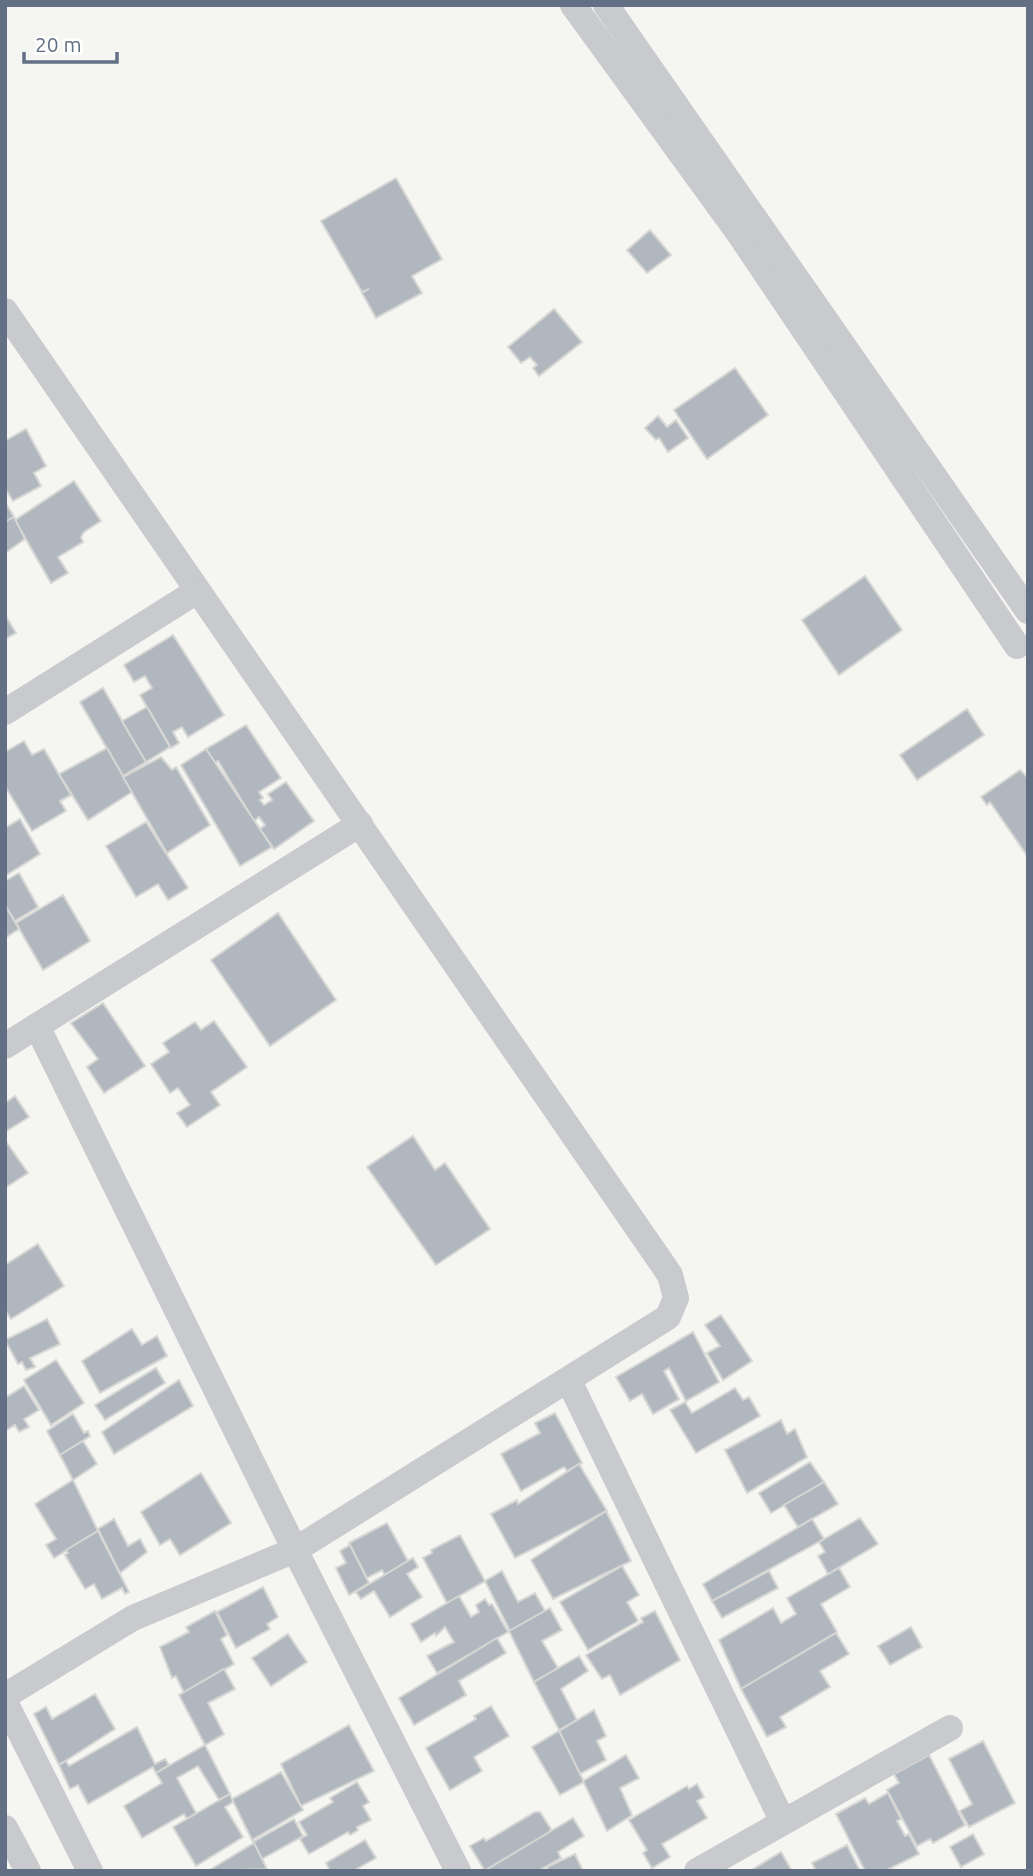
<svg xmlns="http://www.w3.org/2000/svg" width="1033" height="1876" viewBox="0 0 1033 1876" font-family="Ubuntu,sans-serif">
	<rect width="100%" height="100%" fill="#f5f6f1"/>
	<g fill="#b1b7be" stroke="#d6d7d4" stroke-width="2">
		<path d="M396 178 442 259 412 276 422 293 376 318 362 293 369 289 362 292 321 221Z"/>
		<path d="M650 230 671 255 647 273 627 250Z"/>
		<path d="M554 309 582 342 539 376 533 368 537 365 530 357 521 363 508 347Z"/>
		<path d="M735 368 768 415 707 459 674 410Z"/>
		<path d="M658 416 667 427 676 420 688 438 668 452 659 438 656 440 645 428Z"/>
		<path d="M26 429 46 466 34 473 41 486 13 501 5 488V441Z"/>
		<path d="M74 481 101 521 84 532 81 537 83 542 58 557 68 573 51 583 15 520Z"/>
		<path d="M5 502 14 517 5 522Z"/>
		<path d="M14 517 25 539 5 553V522Z"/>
		<path d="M865 576 902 630 839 675 802 620Z"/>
		<path d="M5 615 16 633 5 639Z"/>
		<path d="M173 635 224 715 188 737 182 727 173 732 179 743 171 748 140 695 152 688 145 676 134 682 124 665Z"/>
		<path d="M103 688 146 762 123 776 80 702Z"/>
		<path d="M147 707 170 747 146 762 122 721Z"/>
		<path d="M967 709 984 735 917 780 900 755Z"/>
		<path d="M246 725 281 778 259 792 263 798 260 800 264 805 272 800 268 794 286 782 314 821 274 849 260 829 265 825 259 817 254 821 218 761 215 763 206 749Z"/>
		<path d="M24 741 32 755 44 749 71 795 60 801 66 811 32 831 5 786V752Z"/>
		<path d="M107 748 132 792 88 820 59 774Z"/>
		<path d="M206 749 272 847 240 866 181 765Z"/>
		<path d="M161 757 172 770 176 767 210 825 167 853 123 777Z"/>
		<path d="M1020 770 1028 778V857L990 802 987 805 981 797Z"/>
		<path d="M20 819 40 854 5 876V828Z"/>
		<path d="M146 822 188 888 168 900 158 884 136 897 106 846Z"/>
		<path d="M19 873 38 907 15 921 5 905V881Z"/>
		<path d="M63 895 90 941 43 970 16 923Z"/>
		<path d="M5 905 19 929 5 938Z"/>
		<path d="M278 913 336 1000 270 1046 211 960Z"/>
		<path d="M103 1003 145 1066 104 1093 87 1067 98 1059 71 1023Z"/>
		<path d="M214 1021 247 1067 211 1092 220 1105 187 1127 177 1113 190 1105 178 1088 170 1093 151 1064 169 1052 163 1043 195 1022 201 1030Z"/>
		<path d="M15 1096 29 1117 5 1132V1103Z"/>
		<path d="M413 1136 435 1170 445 1163 490 1229 436 1265 367 1167Z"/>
		<path d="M5 1140 28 1173 5 1188Z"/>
		<path d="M38 1244 64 1286 11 1319 5 1310V1265Z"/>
		<path d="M721 1315 752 1361 723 1380 707 1353 720 1346 705 1325Z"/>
		<path d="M47 1319 60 1344 30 1358 35 1367 26 1370 22 1362 18 1364 5 1340Z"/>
		<path d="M132 1329 142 1345 157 1336 167 1356 100 1393 82 1361Z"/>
		<path d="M693 1332 719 1382 686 1401 669 1368 664 1371 679 1399 653 1414 642 1394 630 1401 616 1377Z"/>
		<path d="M56 1360 84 1403 51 1425 24 1380Z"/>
		<path d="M156 1368 165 1383 105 1420 95 1405Z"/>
		<path d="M179 1380 193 1406 114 1454 102 1432Z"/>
		<path d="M24 1386 39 1410 24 1419 29 1427 19 1432 15 1425 5 1431V1398Z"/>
		<path d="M735 1388 743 1400 749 1397 760 1416 696 1453 670 1410 685 1402 692 1413Z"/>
		<path d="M555 1413 582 1463 567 1471 564 1467 521 1491 501 1454 540 1433 535 1423Z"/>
		<path d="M73 1414 84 1433 88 1431 90 1436 60 1455 47 1431Z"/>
		<path d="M781 1420 787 1434 795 1429 807 1457 747 1493 725 1450Z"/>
		<path d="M83 1441 97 1464 73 1480 60 1455Z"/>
		<path d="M810 1462 824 1482 771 1513 759 1493Z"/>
		<path d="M579 1464 607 1511 515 1558 491 1514 517 1500 518 1504Z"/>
		<path d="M201 1473 231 1523 180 1555 170 1539 160 1545 141 1512Z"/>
		<path d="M73 1480 98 1531 54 1558 46 1545 56 1539 35 1504Z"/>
		<path d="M824 1482 838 1504 798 1527 784 1505Z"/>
		<path d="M606 1511 631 1561 553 1599 531 1560Z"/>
		<path d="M860 1518 878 1544 828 1574 818 1556 825 1552 819 1542Z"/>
		<path d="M114 1519 128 1546 140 1539 147 1552 120 1573 98 1529Z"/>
		<path d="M812 1519 824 1539 712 1601 703 1584Z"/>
		<path d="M387 1523 408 1561 385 1575 382 1570 367 1578 349 1543Z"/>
		<path d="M98 1531 129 1592 125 1594 122 1588 102 1599 94 1584 85 1589 65 1555 68 1553 66 1550Z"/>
		<path d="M460 1535 485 1581 447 1603 423 1558 432 1553 431 1550Z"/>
		<path d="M350 1545 369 1583 349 1595 336 1568 346 1563 340 1551Z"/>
		<path d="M413 1558 418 1567 407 1574 422 1597 390 1617 374 1591 361 1599 356 1592Z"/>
		<path d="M622 1566 639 1595 627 1602 638 1621 588 1650 560 1602Z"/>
		<path d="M839 1568 850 1587 821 1604 837 1632 741 1689 719 1640 773 1608 781 1623 796 1614 787 1598Z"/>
		<path d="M502 1571 518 1602 535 1593 545 1611 510 1631 485 1581Z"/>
		<path d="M769 1571 778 1588 722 1618 712 1601Z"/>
		<path d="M263 1587 278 1617 267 1624 270 1629 236 1648 217 1612Z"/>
		<path d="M459 1596 471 1617 479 1612 476 1605 485 1599 489 1605 492 1604 508 1632 437 1673 427 1656 454 1642 445 1627 436 1636 435 1633 421 1642 411 1624Z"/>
		<path d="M550 1608 562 1630 542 1641 558 1668 534 1682 509 1631Z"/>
		<path d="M215 1611 227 1635 221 1639 234 1664 184 1693 176 1676 172 1678 160 1647 189 1632 186 1627Z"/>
		<path d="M655 1611 680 1660 620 1695 610 1675 602 1679 586 1655 643 1622 641 1618Z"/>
		<path d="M911 1627 922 1647 890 1665 878 1646Z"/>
		<path d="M836 1633 849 1654 820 1671 830 1687 780 1717 786 1727 767 1737 741 1689Z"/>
		<path d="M288 1634 307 1662 271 1686 252 1658Z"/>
		<path d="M497 1638 506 1653 459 1681 466 1695 414 1725 399 1698Z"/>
		<path d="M579 1656 588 1671 561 1689 577 1720 559 1730 534 1682Z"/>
		<path d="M224 1669 235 1689 208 1703 224 1734 205 1745 179 1695Z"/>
		<path d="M95 1694 115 1729 59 1765 34 1714 46 1707 52 1719Z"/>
		<path d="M491 1706 509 1736 474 1757 482 1771 450 1790 426 1748 476 1719 474 1716Z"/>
		<path d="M594 1710 606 1736 597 1741 606 1760 580 1774 559 1731Z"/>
		<path d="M349 1725 374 1771 301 1806 281 1764Z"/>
		<path d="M137 1727 155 1764 165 1759 169 1765 156 1773 153 1767 88 1804 78 1785 70 1789 59 1765 66 1761 69 1766Z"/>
		<path d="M559 1731 584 1782 560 1795 532 1747Z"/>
		<path d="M983 1741 1015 1803 969 1827 960 1811 972 1804 949 1759Z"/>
		<path d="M205 1745 230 1794 219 1800 198 1766 177 1778 196 1813 187 1819 184 1814 142 1838 124 1806 162 1783 156 1773Z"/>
		<path d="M626 1755 639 1778 620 1788 632 1815 607 1831 583 1781Z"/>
		<path d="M929 1755 965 1825 933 1843 930 1839 917 1846 887 1790 899 1783 894 1774Z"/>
		<path d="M281 1772 303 1810 252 1840 232 1799Z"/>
		<path d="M357 1782 369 1802 363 1806 371 1820 357 1827 358 1830 350 1835 348 1832 309 1854 300 1839 307 1835 299 1822 333 1802 330 1798Z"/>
		<path d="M697 1784 704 1797 697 1801 707 1818 662 1844 670 1857 652 1868 643 1853 647 1850 629 1820 687 1786 689 1789Z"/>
		<path d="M888 1793 901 1819 897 1821 905 1836 909 1834 919 1854 885 1871H865L836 1814 865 1798 869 1804Z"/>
		<path d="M230 1794 233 1802 225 1807 243 1837 196 1866 173 1827Z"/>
		<path d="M535 1812H540L551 1829 549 1833 485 1871 470 1846 484 1838 486 1841Z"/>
		<path d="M573 1818 584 1836 558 1852 561 1858 538 1871H484Z"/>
		<path d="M294 1819 303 1836 262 1859 253 1842Z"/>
		<path d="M973 1834 984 1854 961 1867 950 1847Z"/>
		<path d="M365 1840 376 1858 353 1871H330L326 1863Z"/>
		<path d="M254 1843 267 1869 208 1871Z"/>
		<path d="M847 1845 860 1871H816L812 1863Z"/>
		<path d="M781 1852 792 1871H750Z"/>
		<path d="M575 1854 583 1871H549L547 1867Z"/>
	</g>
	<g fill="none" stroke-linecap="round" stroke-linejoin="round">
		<g stroke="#c8cace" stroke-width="26">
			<path d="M573 5 738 232 1017 646"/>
			<path d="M606 5 1028 611"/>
			<path d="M5 311 670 1275 676 1298 668 1317 295 1550 133 1618 5 1696"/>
			<path d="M5 712 197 591"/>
			<path d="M37 1026 295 1550 458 1871"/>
			<path d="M5 1046 360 824"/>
			<path d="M569 1381 783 1822"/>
			<path d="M5 1702 90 1871"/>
			<path d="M5 1828 28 1871"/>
			<path d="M697 1871 950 1728"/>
		</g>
	</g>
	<rect width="1033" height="1876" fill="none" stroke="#626f85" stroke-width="14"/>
	<path d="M24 52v10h93v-10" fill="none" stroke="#626f85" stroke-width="3.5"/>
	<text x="35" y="52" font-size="21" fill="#626f85" stroke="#ffffff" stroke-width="5" paint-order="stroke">20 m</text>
</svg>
